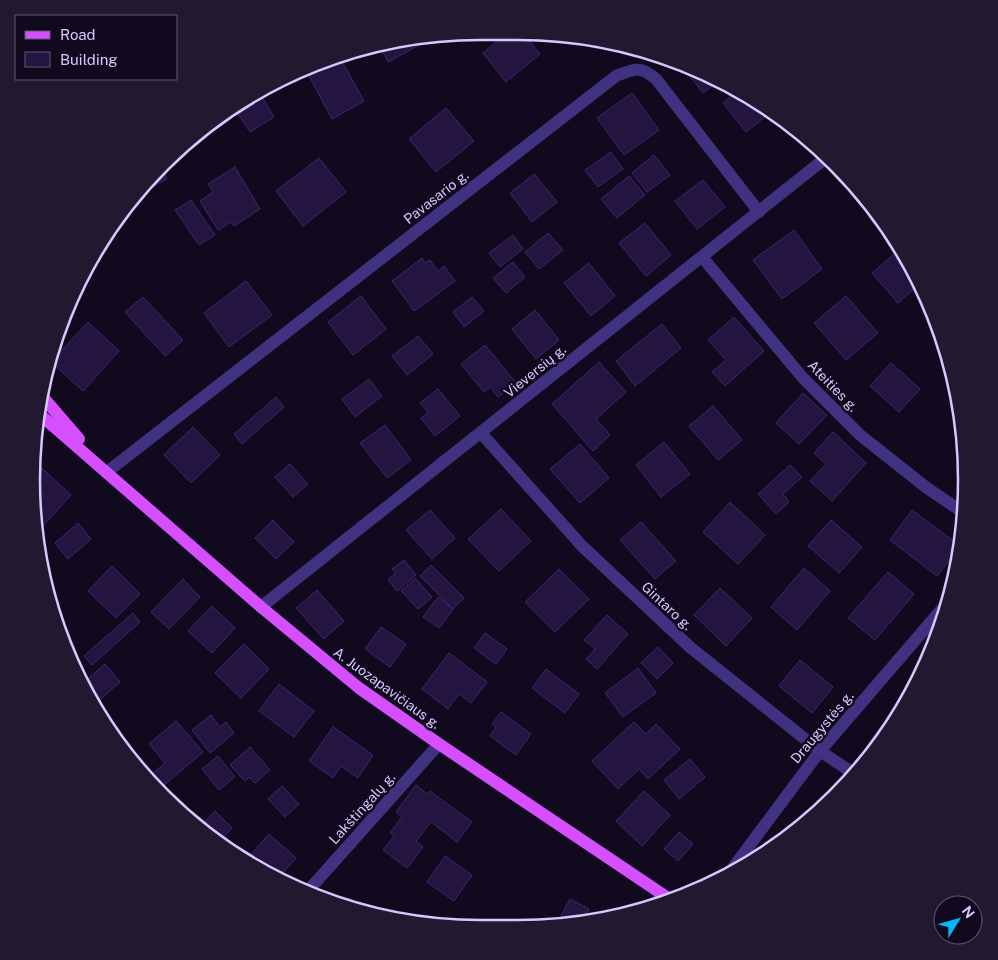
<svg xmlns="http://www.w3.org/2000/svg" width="998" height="960" viewBox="0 0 998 960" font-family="'Public Sans',sans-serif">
	<rect width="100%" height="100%" fill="#110a1e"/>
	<g fill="#241540" stroke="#3e266e">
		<path d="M508 32 523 33 540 54 506 82 483 53Z"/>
		<path d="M422 37 425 42 388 62 379 44 392 40Z"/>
		<path d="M339 56 364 101 332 119 307 72Z"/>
		<path d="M685 65 719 81 703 93 683 67Z"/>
		<path d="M740 90 771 112 746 132 723 103Z"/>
		<path d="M259 92 274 117 250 132 233 106Z"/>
		<path d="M632 93 659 130 624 155 597 118Z"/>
		<path d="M446 108 474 141 436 172 409 139Z"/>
		<path d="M611 152 623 169 598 187 585 170Z"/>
		<path d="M654 155 670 175 647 192 632 173Z"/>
		<path d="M319 158 346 192 303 226 276 191Z"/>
		<path d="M162 167 167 179 136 195V194L143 184Z"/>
		<path d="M235 167 260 209 234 226 231 222 218 230 200 201 213 192 208 184Z"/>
		<path d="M534 174 557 202 532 222 510 193Z"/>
		<path d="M629 176 645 195 617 218 601 199Z"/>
		<path d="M703 180 725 207 697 229 675 201Z"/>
		<path d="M191 200 215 235 199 245 175 210Z"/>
		<path d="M645 223 671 255 646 276 619 243Z"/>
		<path d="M794 230 822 269 782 299 753 260Z"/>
		<path d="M548 233 563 250 539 269 525 252Z"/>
		<path d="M513 235 523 249 500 267 489 253Z"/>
		<path d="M900 249 921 283 898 303 872 273Z"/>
		<path d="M422 258 425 263 430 260 438 271 444 266 455 281 414 311 392 281Z"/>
		<path d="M513 262 525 277 506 293 493 278Z"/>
		<path d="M589 263 615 296 591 316 564 283Z"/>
		<path d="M246 281 272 315 229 347 204 313Z"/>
		<path d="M361 296 386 329 353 355 328 322Z"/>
		<path d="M846 296 878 333 846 360 814 323Z"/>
		<path d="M143 297 183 340 165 356 125 312Z"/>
		<path d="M472 297 484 311 464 327 453 312Z"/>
		<path d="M535 310 559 340 536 359 512 329Z"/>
		<path d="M734 317 764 351 725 386 712 372 726 360 708 340Z"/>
		<path d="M88 322 119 351 83 391 51 362Z"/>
		<path d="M662 324 681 348 635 386 616 361Z"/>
		<path d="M418 336 433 354 407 375 392 356Z"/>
		<path d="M485 345 516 383 498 397 490 387 484 392 461 364Z"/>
		<path d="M599 362 626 392 596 419 610 435 593 451 552 404Z"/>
		<path d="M891 363 920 389 899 412 870 386Z"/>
		<path d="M369 379 382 396 355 417 342 399Z"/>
		<path d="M438 389 460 416 435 436 421 418 428 412 420 403Z"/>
		<path d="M803 393 827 415 799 444 776 423Z"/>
		<path d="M276 397 284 407 242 444 234 434Z"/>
		<path d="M713 406 742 440 718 460 689 426Z"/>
		<path d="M385 425 411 460 387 478 360 443Z"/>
		<path d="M193 427 220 455 191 483 164 455Z"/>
		<path d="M833 432 866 463 832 501 810 481 826 464 814 453Z"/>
		<path d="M664 442 690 474 661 497 636 465Z"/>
		<path d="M580 444 609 478 580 503 550 469Z"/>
		<path d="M34 461 71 495 43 526 34 518 32 510 33 498 35 496 33 494Z"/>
		<path d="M290 464 308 484 293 497 275 477Z"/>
		<path d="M790 465 802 477 783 494 789 502 776 514 758 494Z"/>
		<path d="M730 502 765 535 738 564 703 532Z"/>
		<path d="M501 509 531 541 499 571 468 539Z"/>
		<path d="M430 510 455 538 432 559 406 530Z"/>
		<path d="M912 510 960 546 937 576 890 540Z"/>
		<path d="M273 520 294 542 276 559 255 538Z"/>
		<path d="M831 520 862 547 839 573 808 546Z"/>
		<path d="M641 522 676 561 655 579 620 540Z"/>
		<path d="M78 523 91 539 68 559 55 543Z"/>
		<path d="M404 560 416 575 397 591 388 580 396 573 392 569Z"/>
		<path d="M431 565 464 598 453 609 420 576Z"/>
		<path d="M112 566 140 594 116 618 88 591Z"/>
		<path d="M804 568 830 591 797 630 771 607Z"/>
		<path d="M559 569 589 599 555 632 525 602Z"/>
		<path d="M888 572 914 594 875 640 848 618Z"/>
		<path d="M415 578 432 597 418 609 401 591Z"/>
		<path d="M183 579 200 597 169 629 151 612Z"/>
		<path d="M720 588 752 618 726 646 694 615Z"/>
		<path d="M317 590 344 621 324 639 296 608Z"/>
		<path d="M438 597 453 609 439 628 423 617Z"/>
		<path d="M212 606 235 628 212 653 188 631Z"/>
		<path d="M133 613 140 622 92 665 84 656Z"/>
		<path d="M607 615 628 634 597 669 586 659 595 649 584 640Z"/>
		<path d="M381 627 406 644 390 667 365 649Z"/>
		<path d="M485 633 507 649 496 664 474 648Z"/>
		<path d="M244 644 269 669 241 698 215 673Z"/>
		<path d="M658 647 673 663 657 679 641 663Z"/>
		<path d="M449 653 487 682 471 703 459 694 448 709 422 689Z"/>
		<path d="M800 660 833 687 812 713 779 686Z"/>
		<path d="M105 664 120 682 93 706 82 684Z"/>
		<path d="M638 668 656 693 623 717 605 693Z"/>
		<path d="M546 669 579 694 565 713 532 688Z"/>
		<path d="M279 684 314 711 294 737 259 711Z"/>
		<path d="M501 712 531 734 516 755 490 736 496 727 492 724Z"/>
		<path d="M211 715 220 727 226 722 234 733 210 753 192 730Z"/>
		<path d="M176 721 203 752 162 787 151 775 165 763 149 744Z"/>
		<path d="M634 722 646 734 656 724 680 749 648 779 639 769 618 789 592 761Z"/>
		<path d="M333 727 373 755 358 778 341 766 333 778 309 761Z"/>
		<path d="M881 727 887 731 871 754 865 749Z"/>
		<path d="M250 747 270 770 255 783 249 777 245 781 230 765Z"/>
		<path d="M218 756 235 777 219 790 202 769Z"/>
		<path d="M690 759 705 777 679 799 664 780Z"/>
		<path d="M416 785 427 794 430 791 472 822 457 842 431 822 416 841 423 847 407 868 383 850 394 836 390 833 402 817 396 812Z"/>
		<path d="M282 786 299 804 285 817 268 799Z"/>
		<path d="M644 791 670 815 642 846 616 821Z"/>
		<path d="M215 811 232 828 218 843 199 828Z"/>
		<path d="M679 832 693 844 678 861 664 849Z"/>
		<path d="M269 834 296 858 277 879 261 869 248 858Z"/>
		<path d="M445 856 472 875 454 901 427 882Z"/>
		<path d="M570 899 589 909 582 922 575 923 561 916Z"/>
	</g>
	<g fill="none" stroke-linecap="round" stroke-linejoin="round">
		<g stroke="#403281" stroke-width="12">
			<path d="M702 257 803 378 860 435 927 488 964 513"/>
			<path d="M481 433 582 546 691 648 820 751 856 775"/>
			<path d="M107 472 616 76C634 69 640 65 656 79L759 212"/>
			<path d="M261 607 827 157"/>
			<path d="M726 877 820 751 948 602"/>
			<path d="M307 892 439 744"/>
			<path d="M654 906 662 894"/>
		</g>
		<g stroke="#d64fff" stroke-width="12">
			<path d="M41 395 79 439"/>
			<path d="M37 412 261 607 359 688 439 744 671 900"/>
		</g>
	</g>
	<g text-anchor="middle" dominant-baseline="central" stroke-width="5" stroke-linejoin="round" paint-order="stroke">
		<g font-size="14" fill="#d6c8ff" stroke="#110a1e">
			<text transform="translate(436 197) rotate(-38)">Pavasario g.</text>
			<text transform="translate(535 371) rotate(-39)">Vieversių g.</text>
			<text transform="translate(833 386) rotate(46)">Ateities g.</text>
			<text transform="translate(667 606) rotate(43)">Gintaro g.</text>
			<text transform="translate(387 688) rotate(36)">A. Juozapavičiaus g.</text>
			<text transform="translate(822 727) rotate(-50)">Draugystės g.</text>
			<text transform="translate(362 808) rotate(-48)">Lakštingalų g.</text>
		</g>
	</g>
	<path d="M0 0H998V960H0ZM480 40H518A440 440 0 0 1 958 480V480A440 440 0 0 1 518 920H480A440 440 0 0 1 40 480V480A440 440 0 0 1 480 40Z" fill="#211930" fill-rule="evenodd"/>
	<path fill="none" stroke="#d6c8ff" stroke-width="2.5" d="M480 40H518A440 440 0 0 1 958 480V480A440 440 0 0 1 518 920H480A440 440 0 0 1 40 480V480A440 440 0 0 1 480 40Z"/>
	<rect x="15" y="15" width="162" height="65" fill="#110a1e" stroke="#605678"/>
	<rect x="25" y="31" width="25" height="8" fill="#d64fff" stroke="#605678"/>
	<text x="60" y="40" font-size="15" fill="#d6c8ff">Road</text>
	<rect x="25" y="52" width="25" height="15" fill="#241540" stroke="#605678"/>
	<text x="60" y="65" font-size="15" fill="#d6c8ff">Building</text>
	<g transform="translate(958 920) rotate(53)"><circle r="24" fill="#110a1e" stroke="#605678"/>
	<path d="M0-4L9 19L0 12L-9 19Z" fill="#00b8f3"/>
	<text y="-8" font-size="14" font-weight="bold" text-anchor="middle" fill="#d6c8ff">N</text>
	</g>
</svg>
